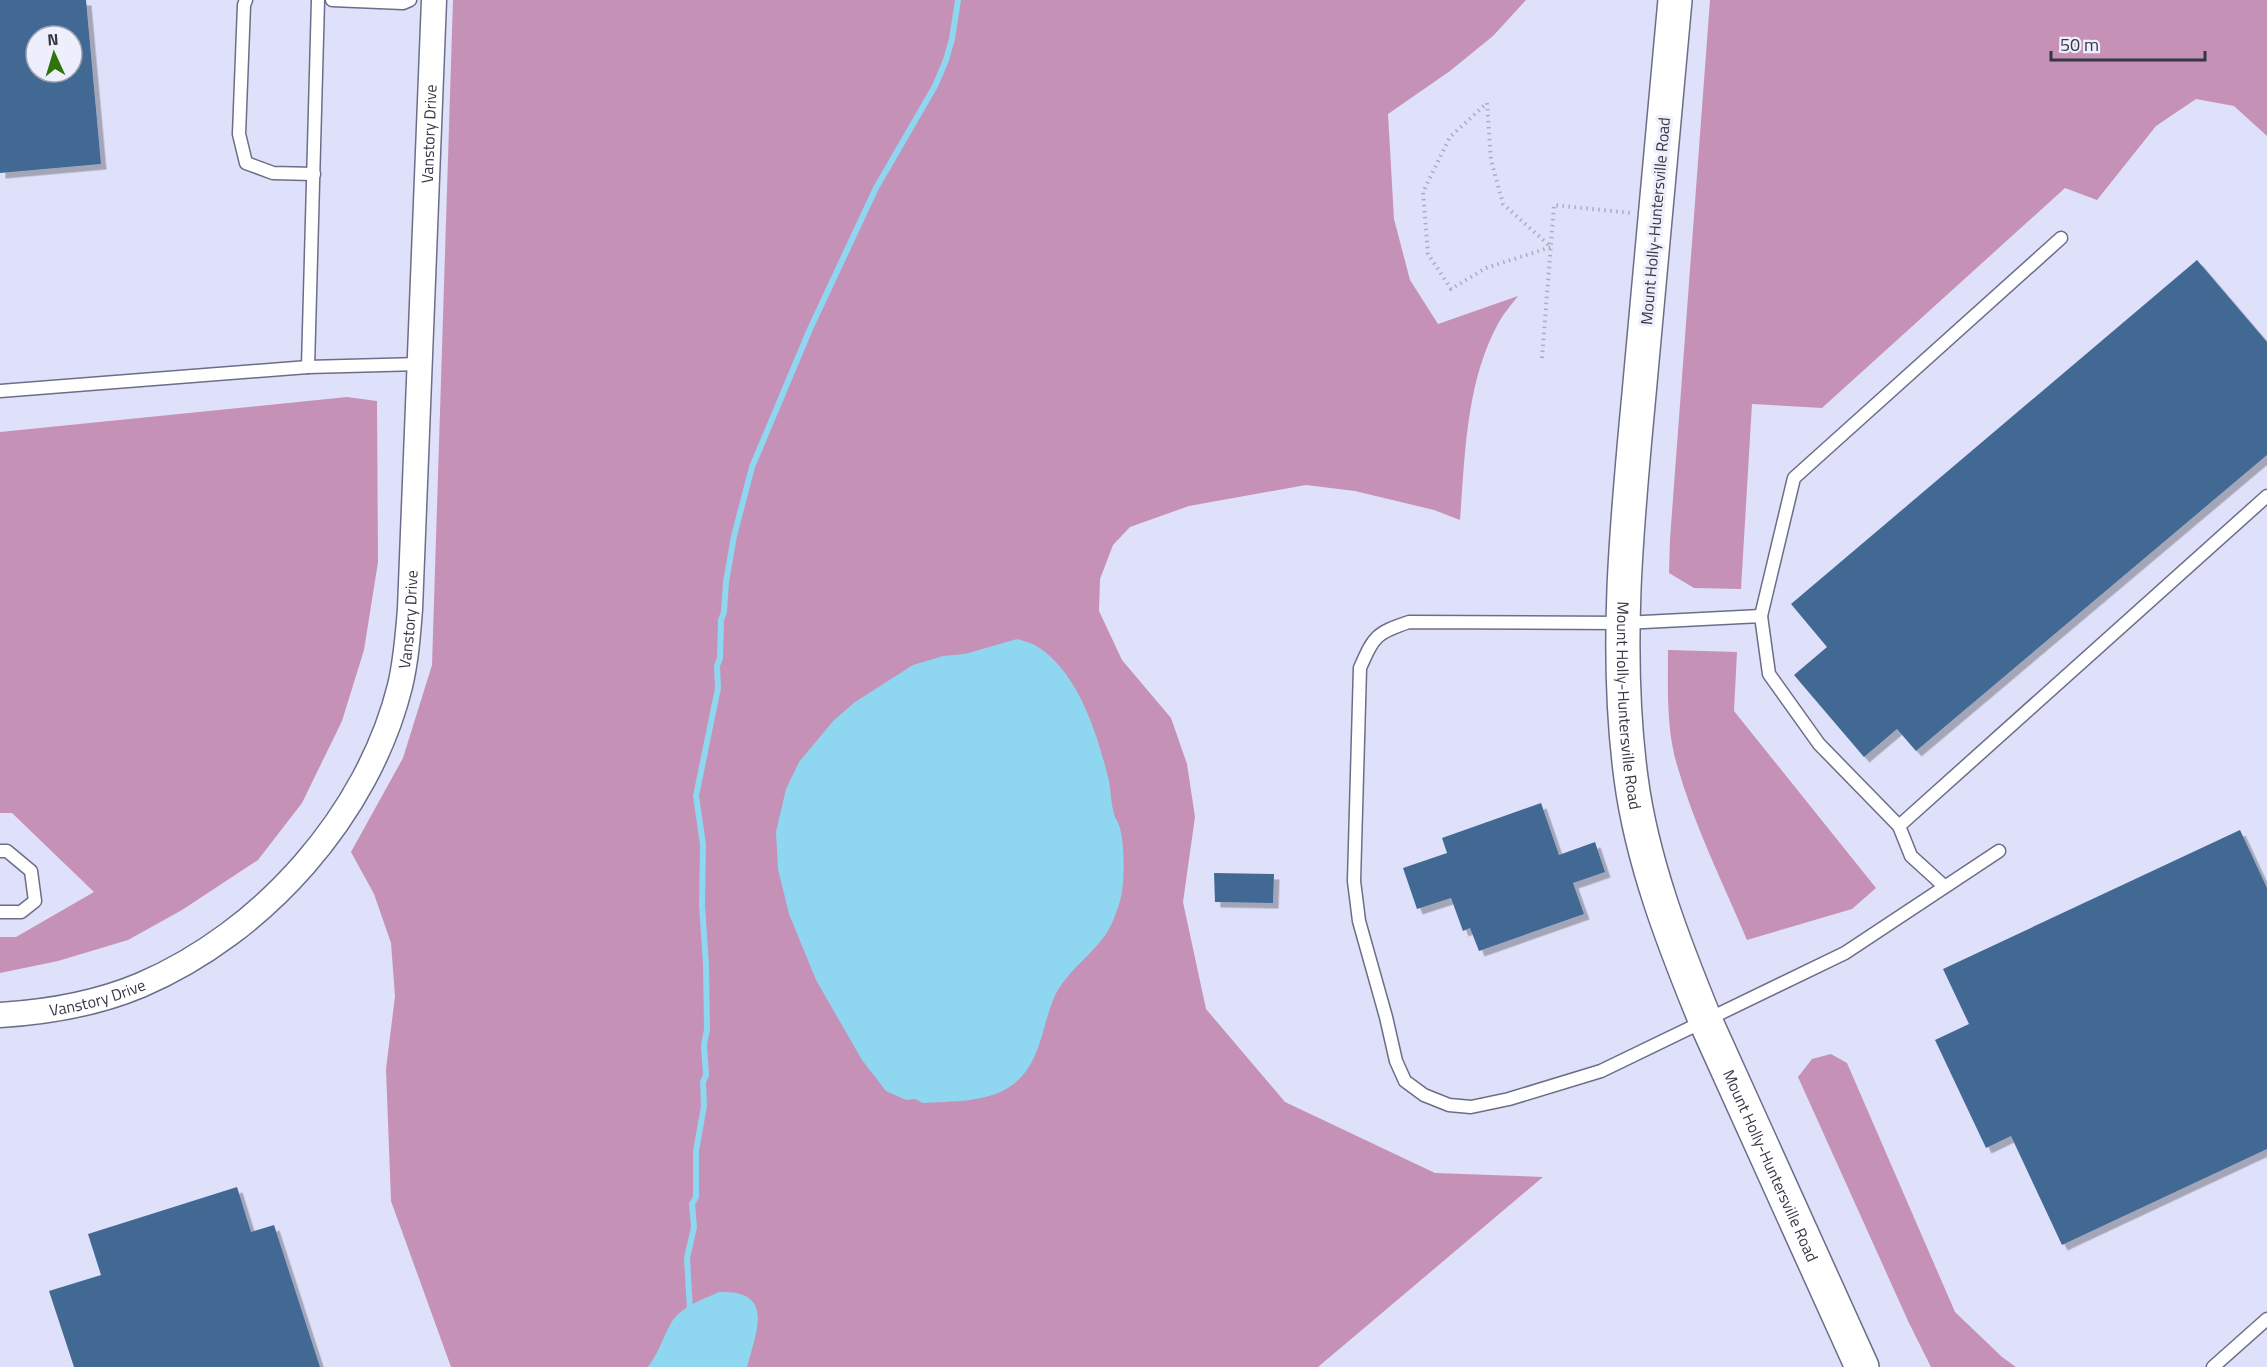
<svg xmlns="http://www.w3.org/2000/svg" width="2267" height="1367" viewBox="0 0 2267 1367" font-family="'Titillium Web',sans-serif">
	<defs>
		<filter id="shadow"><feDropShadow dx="5.5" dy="5.5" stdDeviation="0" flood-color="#0004"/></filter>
	</defs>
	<rect width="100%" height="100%" fill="#dfe1fa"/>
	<g fill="#c691b6">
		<path d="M453 0H1526L1493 36 1450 71 1388 114 1394 219 1410 280 1438 324 1518 296C1512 304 1504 313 1499 322 1466 381 1465 455 1460 520L1434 510 1355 491 1306 485 1189 506 1130 527 1113 545 1100 579 1099 611 1122 660 1171 718 1187 764 1195 817 1183 902 1206 1009 1285 1102 1435 1173 1543 1177 1318 1367H451L391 1201 386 1069 395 996 391 943 374 894 351 852 403 758 432 665Z"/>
		<path d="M1710 0H2267V136L2234 106 2196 99 2156 126 2097 200 2065 188 1822 408 1752 404 1741 589 1694 588 1669 573 1670 539Z"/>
		<path d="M347 397 377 401 378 562 364 650 342 721 302 803 258 860 182 910 128 940 58 961 0 973V937H16L94 892 12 813H0V432Z"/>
		<path d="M1668 650 1737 652 1734 711 1876 888 1852 909 1747 940C1723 883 1694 825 1677 765 1666 728 1668 688 1668 650Z"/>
		<path d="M1831 1054 1847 1063 1955 1312 2002 1357 2016 1367H1931L1909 1323 1798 1077 1812 1059Z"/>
	</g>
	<g fill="#8fd6f0">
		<path d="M1017 639C1024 641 1032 643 1038 647 1079 673 1098 736 1109 781 1111 792 1111 805 1115 817 1116 819 1118 822 1119 825 1125 841 1125 885 1120 901 1117 911 1113 922 1108 931 1093 955 1066 971 1054 998 1041 1028 1041 1065 1011 1086 986 1103 952 1101 923 1103L915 1099 906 1100 886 1091 862 1060 816 980 789 914 778 869 776 832 786 789 799 762 834 720 855 702 913 665 943 656 965 654Z"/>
		<path d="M719 1292C776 1290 756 1332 747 1367H648C658 1354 662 1340 670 1325 679 1307 702 1300 719 1292Z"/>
	</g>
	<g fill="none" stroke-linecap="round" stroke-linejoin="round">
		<path stroke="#8fd6f0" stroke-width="6" d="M690 1311 687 1258 694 1227 692 1204 696 1197V1151L704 1106 703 1082 706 1075 704 1045 707 1029 706 965 702 905 703 844 696 796 718 688 717 666 720 658 721 620 724 612 726 582 734 536 752 467 810 329 876 188 935 86 946 60 952 39 958 0"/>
	</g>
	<g fill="#436993" fill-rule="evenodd" filter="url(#shadow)">
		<path d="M0 0H86L101 164 0 173ZM36 36H72V72H36Z"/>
		<path d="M2197 260 2267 342V455L1916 751 1897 729 1864 757 1794 675 1827 647 1791 604Z"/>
		<path d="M1541 803 1559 855 1595 842 1605 872 1573 883 1584 914 1479 951 1470 928 1463 931 1451 898 1417 909 1403 868 1447 853 1442 838Z"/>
		<path d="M2240 830 2267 888V1149L2062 1245 2011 1136 1986 1148 1935 1040 1969 1024 1943 969Z"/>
		<path d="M1214 873 1274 874 1273 903 1215 902Z"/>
		<path d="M237 1187 251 1232 274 1225 320 1367H74L49 1291 101 1275 88 1234Z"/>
	</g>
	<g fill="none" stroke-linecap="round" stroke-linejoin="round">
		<defs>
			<g id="lane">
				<path d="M246 0 244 5 239 134 246 163 273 173 314 174"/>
				<path d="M318 0 308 367 420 364"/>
				<path d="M332 0 403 3 410 0"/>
				<path d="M0 391 308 367"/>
				<path d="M1761 616 1794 478 2061 238"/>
				<path d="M1899 826 1911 856 1944 886"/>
				<path d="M0 851H7L31 871 35 901 21 912H0"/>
				<path d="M1999 851 1845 953 1601 1071 1509 1099 1471 1107 1449 1105 1424 1095 1405 1081 1396 1061 1386 1017 1359 921 1354 881 1360 668C1374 636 1376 633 1409 622L1624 623 1761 616 1769 674 1819 744 1899 826 2267 496"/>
				<path d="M2213 1367 2267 1319"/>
			</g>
			<g id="street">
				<path id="s1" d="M0 1015C49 1012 96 1004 141 985 263 933 368 815 400 686 406 661 408 635 410 609L434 0"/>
			</g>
			<g id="secondary">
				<path id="s2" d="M1675 0C1663 131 1651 263 1639 394 1627 521 1614 651 1631 778 1642 862 1674 944 1706 1022L1862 1367"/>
			</g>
		</defs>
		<use href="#lane" stroke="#6c6e89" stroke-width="15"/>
		<use href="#street" stroke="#6c6e89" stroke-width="27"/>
		<use href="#secondary" stroke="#6c6e89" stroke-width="36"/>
		<g stroke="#abadc2" stroke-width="4" stroke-dasharray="1.5 4.5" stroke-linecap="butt">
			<path d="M1487 103 1491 160 1503 204 1551 247 1486 268 1451 289 1428 254 1423 192 1450 137Z"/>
			<path d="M1542 358 1554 205 1631 213"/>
		</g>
		<use href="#lane" stroke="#fff" stroke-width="12"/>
		<use href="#street" stroke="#fff" stroke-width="24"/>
		<use href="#secondary" stroke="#fff" stroke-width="33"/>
	</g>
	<g text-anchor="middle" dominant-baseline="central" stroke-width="6" stroke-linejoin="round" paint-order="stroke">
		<g font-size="16" fill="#363743" stroke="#eeeffc">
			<text stroke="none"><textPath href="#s1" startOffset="1107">Vanstory Drive</textPath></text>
			<text transform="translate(1655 221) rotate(-85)">Mount Holly-Huntersville Road</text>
			<text stroke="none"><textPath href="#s1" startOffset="621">Vanstory Drive</textPath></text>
			<text stroke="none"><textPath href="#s2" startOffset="708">Mount Holly-Huntersville Road</textPath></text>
			<text stroke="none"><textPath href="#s1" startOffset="99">Vanstory Drive</textPath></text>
			<text stroke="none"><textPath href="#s2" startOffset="1194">Mount Holly-Huntersville Road</textPath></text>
		</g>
	</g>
	<g transform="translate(54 54) rotate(356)"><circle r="28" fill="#eeeffc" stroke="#a4a5b2" stroke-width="1.5"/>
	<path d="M0-4.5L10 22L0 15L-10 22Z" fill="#32720b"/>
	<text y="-9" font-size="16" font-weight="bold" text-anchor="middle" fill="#363743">N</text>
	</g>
	<path d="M2051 51v9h154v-9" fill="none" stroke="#363743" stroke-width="3"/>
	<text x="2060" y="51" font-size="18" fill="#363743" stroke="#eeeffc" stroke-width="4.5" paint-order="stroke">50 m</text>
</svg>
